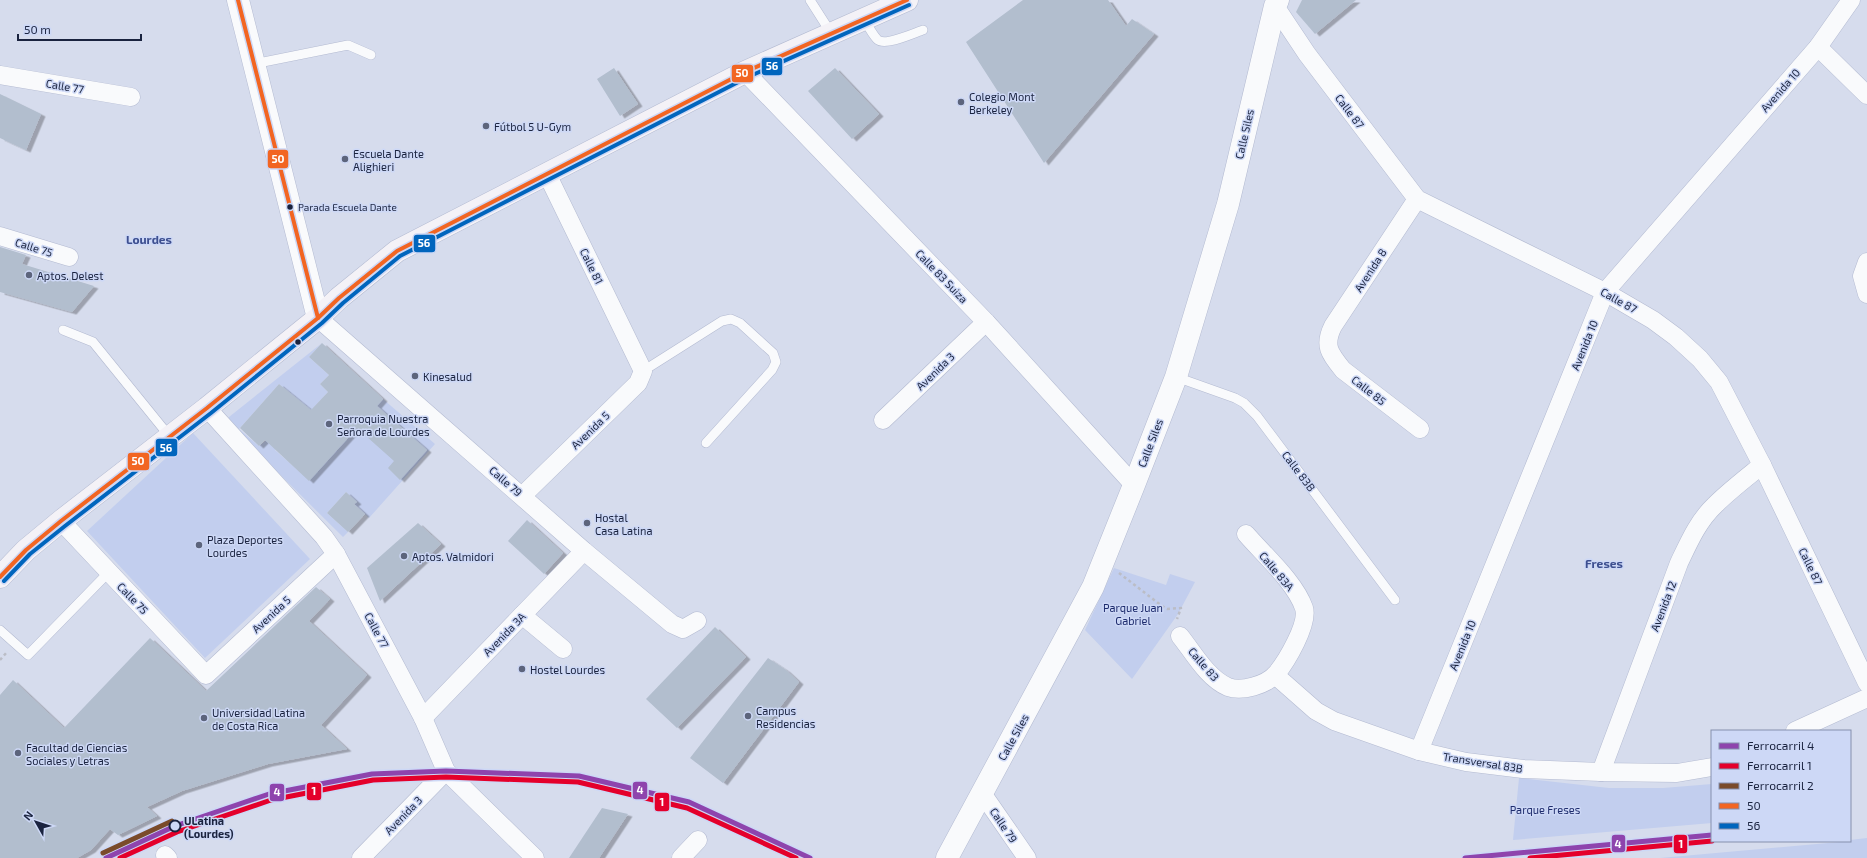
<svg xmlns="http://www.w3.org/2000/svg" width="1867" height="858" viewBox="0 0 1867 858" font-family="'Exo 2',sans-serif">
	<defs>
		<filter id="shadow"><feDropShadow dx="4.5" dy="2.5" stdDeviation="0" flood-color="#0004"/></filter>
	</defs>
	<rect width="100%" height="100%" fill="#d6dced"/>
	<g fill="#c2ceee" fill-rule="evenodd">
		<path d="M322 343 309 357 329 375 320 384 328 392 275 450 309 480 383 399 435 444 369 518 354 504 356 502 346 492 327 513 348 532 343 537 228 423 229 417ZM279 384 308 408 259 446 239 429Z"/>
		<path d="M193 433 310 559 205 658 87 531Z"/>
		<path d="M1114 568 1166 585 1170 574 1195 582 1178 614 1132 679 1085 630Z"/>
		<path d="M1519 778 1609 788H1663L1712 784V823L1513 840Z"/>
		<path d="M1867 838V858H1660L1850 841V840Z"/>
	</g>
	<g fill="#b2bece" filter="url(#shadow)">
		<path d="M1023 0H1108L1126 26 1132 19 1154 34 1044 163 966 42Z"/>
		<path d="M1302 0H1356L1315 34 1296 12Z"/>
		<path d="M614 68 638 104 620 116 597 79Z"/>
		<path d="M835 68 879 114 852 139 808 91Z"/>
		<path d="M0 94 41 114 26 150 0 138Z"/>
		<path d="M0 247 26 255 22 264 94 286 72 312 0 292Z"/>
		<path d="M322 343 383 399 377 406 427 450 400 480 388 468 394 461 357 428 309 481 265 440 259 446 240 428 279 384 311 410 328 392 320 384 329 375 309 357Z"/>
		<path d="M346 492 357 502 354 504 365 514 348 532 327 513Z"/>
		<path d="M527 520 563 553 544 574 508 541Z"/>
		<path d="M418 523 441 544 380 601 367 568Z"/>
		<path d="M316 587 330 599 309 621 367 675 321 725 347 749 268 764 182 791 147 807 157 816 118 835 110 829 91 850 77 858H0V695L13 680 64 728 150 638 206 691Z"/>
		<path d="M715 627 746 657 677 728 646 699Z"/>
		<path d="M768 658 786 670 799 682 723 783 690 758Z"/>
		<path d="M602 808 628 814 599 858H569Z"/>
	</g>
	<g fill="none" stroke-linecap="round" stroke-linejoin="round">
		<defs>
			<g id="service">
				<path d="M810 0 831 33"/>
				<path d="M864 20C868 25 873 36 878 40 886 46 914 33 923 30"/>
				<path d="M253 64 348 45 371 55"/>
				<path d="M63 330 93 342 170 437"/>
				<path d="M643 371 722 321 731 319 740 323 773 353 776 362 772 370 706 443"/>
				<path d="M1176 377 1235 398 1244 403 1257 416 1395 600"/>
				<path d="M0 630 28 655 108 573"/>
			</g>
			<g id="minor">
				<path d="M1275 6 1307 54 1417 199 1605 292 1653 320 1676 337 1700 359 1719 382 1762 465 1867 683"/>
				<path d="M1818 47 1867 95"/>
				<path d="M745 72 986 322 1134 485"/>
				<path d="M0 75 131 97"/>
				<path d="M1417 199 1333 326C1323 346 1330 354 1343 370L1420 429"/>
				<path d="M0 236 69 257"/>
				<path d="M1867 262 1862 276 1867 294"/>
				<path d="M318 318 584 551 672 624 683 629 697 621"/>
				<path d="M207 408 324 537 336 554 423 718 446 771 535 858"/>
				<path d="M883 420 986 322"/>
				<path d="M522 496 638 383 643 371 547 174"/>
				<path d="M61 521 206 675 336 554"/>
				<path d="M522 615 563 649"/>
				<path d="M1180 636C1193 652 1207 678 1228 687 1242 692 1266 685 1276 674 1286 662 1309 624 1304 608 1295 582 1264 555 1246 534"/>
				<path d="M1275 675 1316 711 1334 721 1419 751 1466 762 1523 769 1601 772 1677 773 1712 767"/>
				<path d="M423 718 584 551"/>
				<path d="M1795 731 1867 698"/>
				<path d="M1419 751 1605 292 1818 47 1851 0"/>
				<path d="M1601 772 1679 563C1689 542 1698 521 1715 505 1729 491 1746 478 1762 465"/>
				<path d="M982 793 1027 858"/>
				<path d="M165 855 168 858"/>
				<path d="M361 858 446 771"/>
				<path d="M681 858 698 840"/>
			</g>
			<g id="tertiary">
				<path d="M238 0 318 318"/>
				<path d="M947 858 1093 587 1134 485 1176 377 1228 204 1275 6 1278 0"/>
			</g>
			<path id="secondary" d="M0 577 26 550 61 521 207 408 318 318 339 298 397 251 745 72 907 0"/>
		</defs>
		<use href="#service" stroke="#b3bad1" stroke-width="10"/>
		<use href="#minor" stroke="#b3bad1" stroke-width="19"/>
		<use href="#tertiary" stroke="#b3bad1" stroke-width="23"/>
		<use href="#secondary" stroke="#b3bad1" stroke-width="23"/>
		<g stroke="#bbbdc6" stroke-width="2.5" stroke-dasharray="3 3" stroke-linecap="butt">
			<path d="M1119 573 1162 606 1167 609 1181 608 1177 619"/>
			<path d="M0 660 7 652"/>
		</g>
		<use href="#service" stroke="#f9fafc" stroke-width="9"/>
		<use href="#minor" stroke="#f9fafc" stroke-width="18"/>
		<use href="#tertiary" stroke="#f9fafc" stroke-width="22"/>
		<use href="#secondary" stroke="#f4f2f7" stroke-width="22"/>
		<defs>
			<g id="bus-1">
				<path d="M238 0 318 318"/>
				<path d="M0 577 26 550 61 521 207 408 318 318 339 298 397 251 745 72 907 0"/>
			</g>
			<path id="bus-2" d="M4 581 30 554 65 526 211 413 322 323 343 303 400 256 748 77 909 5"/>
		</defs>
		<use href="#bus-1" stroke="#cdd8f6" stroke-width="7"/>
		<use href="#bus-2" stroke="#cdd8f6" stroke-width="7"/>
		<use href="#bus-1" stroke="#f26522" stroke-width="4"/>
		<use href="#bus-2" stroke="#0065bd" stroke-width="4"/>
		<defs>
			<g id="rail-1">
				<path d="M106 858 175 826 269 794 372 774 446 771 579 776 689 802 810 858"/>
				<path d="M1465 858 1712 835"/>
			</g>
			<g id="rail-2">
				<path d="M120 858 177 832 271 800 373 780 446 777 578 782 687 808 796 858"/>
				<path d="M1530 858 1712 841"/>
			</g>
			<path id="rail-3" d="M103 853 172 821"/>
		</defs>
		<use href="#rail-1" stroke="#cdd8f6" stroke-width="8"/>
		<use href="#rail-2" stroke="#cdd8f6" stroke-width="8"/>
		<use href="#rail-3" stroke="#cdd8f6" stroke-width="8"/>
		<use href="#rail-1" stroke="#8e44ad" stroke-width="5"/>
		<use href="#rail-2" stroke="#e4002b" stroke-width="5"/>
		<use href="#rail-3" stroke="#7a4b2a" stroke-width="5"/>
	</g>
	<g fill="#5c647c" stroke="#cdd8f6" stroke-width="1.5">
		<circle cx="961" cy="102" r="4"/>
		<circle cx="486" cy="126" r="4"/>
		<circle cx="345" cy="159" r="4"/>
		<circle cx="29" cy="275" r="4"/>
		<circle cx="415" cy="376" r="4"/>
		<circle cx="329" cy="424" r="4"/>
		<circle cx="587" cy="523" r="4"/>
		<circle cx="199" cy="545" r="4"/>
		<circle cx="404" cy="556" r="4"/>
		<circle cx="522" cy="669" r="4"/>
		<circle cx="748" cy="716" r="4"/>
		<circle cx="204" cy="718" r="4"/>
		<circle cx="18" cy="753" r="4"/>
	</g>
	<g fill="#1a233f" stroke="#cdd8f6" stroke-width="1.5">
		<circle cx="290" cy="207" r="3.5"/>
		<circle cx="298" cy="342" r="3.5"/>
	</g>
	<circle fill="#cdd8f6" stroke="#1a233f" stroke-width="2" cx="175" cy="826" r="5.5"/>
	<g text-anchor="middle" dominant-baseline="central" stroke-width="3" stroke-linejoin="round" paint-order="stroke">
		<g font-size="10" fill="#1a233f" stroke="#cdd8f6" text-anchor="start">
			<text x="298" y="207">Parada Escuela Dante</text>
		</g>
		<g font-size="11" fill="#1a233f" stroke="#cdd8f6">
			<text transform="translate(65 86) rotate(10)">Calle 77</text>
			<text transform="translate(1780 90) rotate(-49)">Avenida 10</text>
			<text transform="translate(1350 111) rotate(53)">Calle 87</text>
			<text transform="translate(1244 134) rotate(-77)">Calle Siles</text>
			<text transform="translate(34 247) rotate(17)">Calle 75</text>
			<text transform="translate(592 266) rotate(64)">Calle 81</text>
			<text transform="translate(1370 270) rotate(-57)">Avenida 8</text>
			<text transform="translate(942 276) rotate(46)">Calle 83 Suiza</text>
			<text transform="translate(1619 300) rotate(29)">Calle 87</text>
			<text transform="translate(1584 345) rotate(-68)">Avenida 10</text>
			<text transform="translate(935 371) rotate(-44)">Avenida 3</text>
			<text transform="translate(1369 390) rotate(38)">Calle 85</text>
			<text transform="translate(590 430) rotate(-44)">Avenida 5</text>
			<text transform="translate(1150 443) rotate(-69)">Calle Siles</text>
			<text transform="translate(1299 471) rotate(53)">Calle 83B</text>
			<text transform="translate(506 481) rotate(41)">Calle 79</text>
			<text transform="translate(1811 566) rotate(64)">Calle 87</text>
			<text transform="translate(1277 571) rotate(50)">Calle 83A</text>
			<text transform="translate(133 598) rotate(46)">Calle 75</text>
			<text transform="translate(1663 606) rotate(-69)">Avenida 12</text>
			<text transform="translate(271 614) rotate(-43)">Avenida 5</text>
			<text transform="translate(377 630) rotate(62)">Calle 77</text>
			<text transform="translate(504 634) rotate(-46)">Avenida 3A</text>
			<text transform="translate(1462 645) rotate(-68)">Avenida 10</text>
			<text transform="translate(1204 664) rotate(49)">Calle 83</text>
			<text transform="translate(1013 737) rotate(-61)">Calle Siles</text>
			<text transform="translate(1483 762) rotate(9)">Transversal 83B</text>
			<text transform="translate(403 815) rotate(-46)">Avenida 3</text>
			<text transform="translate(1004 825) rotate(56)">Calle 79</text>
		</g>
		<g font-size="11" fill="#1a233f" stroke="#cdd8f6" text-anchor="start">
			<text x="969" y="96">Colegio Mont<tspan x="969" dy="13">Berkeley</tspan></text>
			<text x="494" y="126">Fútbol 5 U-Gym</text>
			<text x="353" y="153">Escuela Dante<tspan x="353" dy="13">Alighieri</tspan></text>
			<text x="37" y="275">Aptos. Delest</text>
			<text x="423" y="376">Kinesalud</text>
			<text x="337" y="418">Parroquia Nuestra<tspan x="337" dy="13">Señora de Lourdes</tspan></text>
			<text x="595" y="517">Hostal<tspan x="595" dy="13">Casa Latina</tspan></text>
			<text x="207" y="539">Plaza Deportes<tspan x="207" dy="13">Lourdes</tspan></text>
			<text x="412" y="556">Aptos. Valmidori</text>
			<text x="530" y="669">Hostel Lourdes</text>
			<text x="756" y="710">Campus<tspan x="756" dy="13">Residencias</tspan></text>
			<text x="212" y="712">Universidad Latina<tspan x="212" dy="13">de Costa Rica</tspan></text>
			<text x="26" y="747">Facultad de Ciencias<tspan x="26" dy="13">Sociales y Letras</tspan></text>
		</g>
		<g font-size="11" fill="#1e2c6d" stroke="#cdd8f6">
			<text x="1133" y="607">Parque Juan<tspan x="1133" dy="13">Gabriel</tspan></text>
			<text x="1545" y="809">Parque Freses</text>
		</g>
		<g font-size="11" font-weight="bold" fill="#1a233f" stroke="#cdd8f6" text-anchor="start">
			<text x="184" y="820">ULatina<tspan x="184" dy="13">(Lourdes)</tspan></text>
		</g>
		<g font-size="12" font-weight="bold" fill="#3d4f90" stroke="#cdd8f6">
			<text x="149" y="239">Lourdes</text>
			<text x="1604" y="563">Freses</text>
		</g>
	</g>
	<g stroke="#cdd8f6" stroke-width="1.5">
		<rect x="761" y="57" width="22" height="19" rx="4" fill="#0065bd"/>
		<rect x="731" y="64" width="23" height="19" rx="4" fill="#f26522"/>
		<rect x="267" y="149" width="22" height="20" rx="4" fill="#f26522"/>
		<rect x="413" y="234" width="23" height="19" rx="4" fill="#0065bd"/>
		<rect x="155" y="438" width="23" height="19" rx="4" fill="#0065bd"/>
		<rect x="127" y="452" width="23" height="19" rx="4" fill="#f26522"/>
		<rect x="632" y="781" width="16" height="19" rx="4" fill="#8e44ad"/>
		<rect x="306" y="782" width="16" height="19" rx="4" fill="#e4002b"/>
		<rect x="269" y="783" width="16" height="19" rx="4" fill="#8e44ad"/>
		<rect x="654" y="792" width="16" height="20" rx="4" fill="#e4002b"/>
		<rect x="1611" y="834" width="15" height="19" rx="4" fill="#8e44ad"/>
		<rect x="1673" y="834" width="15" height="20" rx="4" fill="#e4002b"/>
	</g>
	<g font-size="11" text-anchor="middle" font-weight="bold" fill="#fff">
		<text x="772" y="70">56</text>
		<text x="742" y="77">50</text>
		<text x="278" y="163">50</text>
		<text x="424" y="247">56</text>
		<text x="166" y="452">56</text>
		<text x="138" y="465">50</text>
		<text x="640" y="794">4</text>
		<text x="314" y="795">1</text>
		<text x="277" y="796">4</text>
		<text x="662" y="806">1</text>
		<text x="1618" y="848">4</text>
		<text x="1681" y="848">1</text>
	</g>
	<rect x="1711" y="730" width="140" height="112" fill="#cdd8f6" stroke="#8590ad"/>
	<rect x="1719" y="743" width="20" height="6" fill="#8e44ad" stroke="#8590ad"/>
	<text x="1747" y="750" font-size="12" fill="#1a233f">Ferrocarril 4</text>
	<rect x="1719" y="763" width="20" height="6" fill="#e4002b" stroke="#8590ad"/>
	<text x="1747" y="770" font-size="12" fill="#1a233f">Ferrocarril 1</text>
	<rect x="1719" y="783" width="20" height="6" fill="#7a4b2a" stroke="#8590ad"/>
	<text x="1747" y="790" font-size="12" fill="#1a233f">Ferrocarril 2</text>
	<rect x="1719" y="803" width="20" height="6" fill="#f26522" stroke="#8590ad"/>
	<text x="1747" y="810" font-size="12" fill="#1a233f">50</text>
	<rect x="1719" y="823" width="20" height="6" fill="#0065bd" stroke="#8590ad"/>
	<text x="1747" y="830" font-size="12" fill="#1a233f">56</text>
	<g transform="translate(36 822) rotate(309)" stroke="#cdd8f6" stroke-width="3" paint-order="stroke">
	<path d="M0-3L7 15L0 10L-7 15Z" fill="#1a233f"/>
	<text y="-6" font-size="11" font-weight="bold" text-anchor="middle" fill="#1a233f">N</text>
	</g>
	<path d="M18 34v6h123v-6" fill="none" stroke="#1a233f" stroke-width="2"/>
	<text x="24" y="34" font-size="12" fill="#1a233f" stroke="#cdd8f6" stroke-width="3" paint-order="stroke">50 m</text>
</svg>
